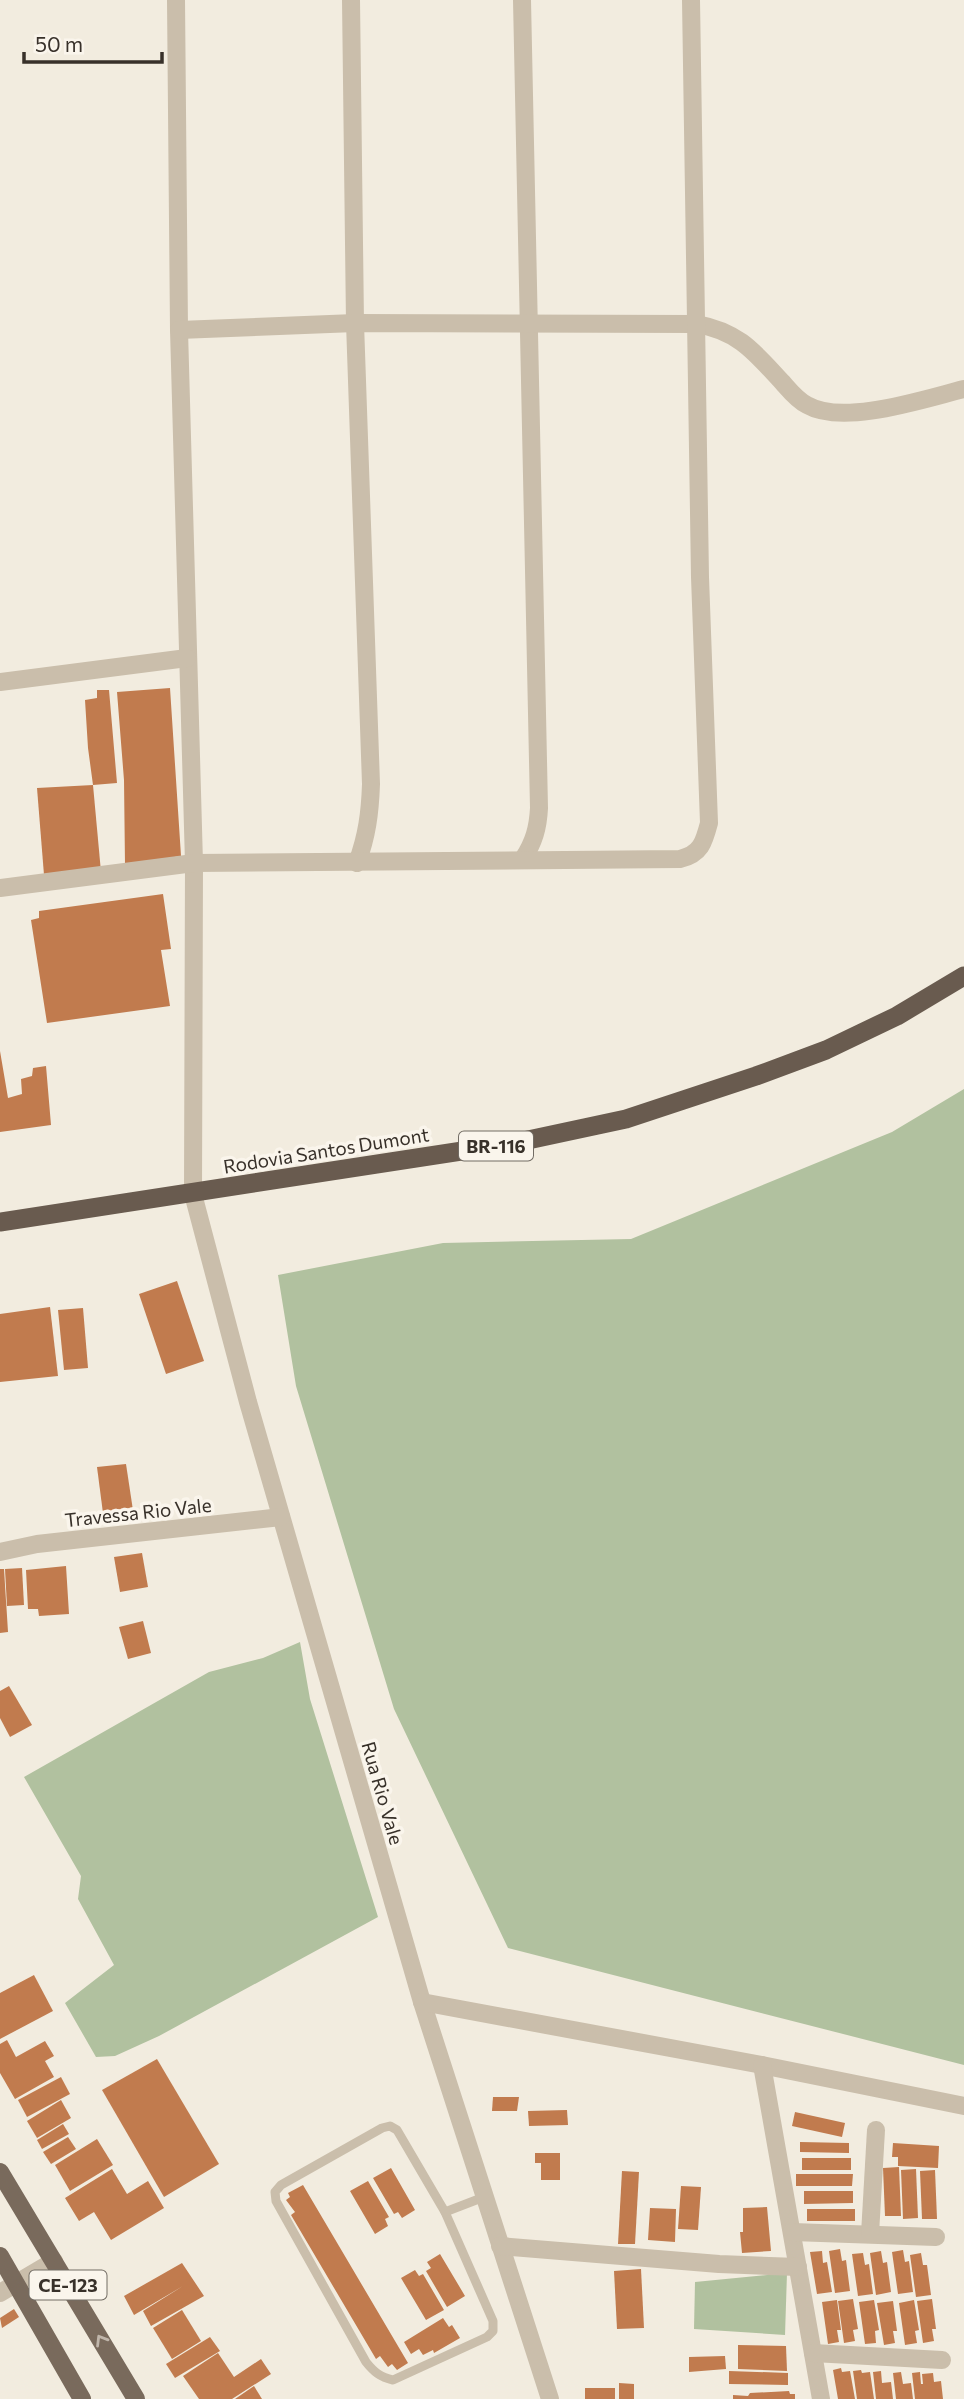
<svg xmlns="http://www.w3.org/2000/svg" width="964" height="2399" viewBox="0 0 964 2399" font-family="Commissioner,sans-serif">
	<rect width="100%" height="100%" fill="#f2ecdf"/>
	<g fill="#b1c19f">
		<path d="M964 1089V2065L508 1948 394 1709 296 1386 278 1275 443 1243 631 1239 892 1132Z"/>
		<path d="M300 1642 310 1699 378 1917 159 2036 115 2056 96 2057 65 2003 114 1965 78 1899 81 1876 24 1777 209 1672 263 1658Z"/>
		<path d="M787 2273 785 2335 694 2329 695 2282Z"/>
	</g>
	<g fill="#c17b4e">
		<path d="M170 688 181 856 125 865 124 780 117 692Z"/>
		<path d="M97 690H109L117 783 93 785 88 748 85 700 97 698Z"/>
		<path d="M93 785 101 872 44 875 37 788Z"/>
		<path d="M163 894 171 949 161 950 170 1006 47 1023 31 920 39 918V911Z"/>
		<path d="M0 1051 8 1098 22 1094 21 1079 32 1076 33 1068 46 1066 51 1125 0 1132Z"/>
		<path d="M177 1281 204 1361 166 1374 139 1294Z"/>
		<path d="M50 1307 58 1376 0 1382V1314Z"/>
		<path d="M83 1308 88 1368 64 1370 58 1310Z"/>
		<path d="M126 1464 134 1517 104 1521 97 1467Z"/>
		<path d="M142 1553 148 1587 120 1592 114 1557Z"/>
		<path d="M66 1566 69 1614 39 1616 38 1609H28L26 1570Z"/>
		<path d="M22 1568 24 1605 7 1606 5 1569Z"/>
		<path d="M0 1569H4L8 1632 0 1633Z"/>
		<path d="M143 1621 151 1653 128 1659 119 1627Z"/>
		<path d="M9 1686 32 1725 10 1737 0 1718V1691Z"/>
		<path d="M34 1975 53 2011 0 2039V1993Z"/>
		<path d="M7 2040 16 2057 45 2041 54 2056 45 2061 54 2077 15 2099 0 2073V2044Z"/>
		<path d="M157 2059 219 2164 164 2197 102 2090Z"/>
		<path d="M61 2077 70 2094 27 2117 18 2100Z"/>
		<path d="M493 2097H519L517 2111H492Z"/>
		<path d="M61 2100 71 2118 37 2138 27 2121Z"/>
		<path d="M567 2110 568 2125 529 2126 528 2111Z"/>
		<path d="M795 2112 845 2123 842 2137 792 2126Z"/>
		<path d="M63 2124 69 2134 42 2149 37 2140Z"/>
		<path d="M68 2137 76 2149 51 2164 43 2152Z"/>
		<path d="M97 2139 113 2165 70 2191 55 2165Z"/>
		<path d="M800 2142 849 2143V2153L800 2152Z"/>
		<path d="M893 2143 939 2146 938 2168 898 2166V2157H892Z"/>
		<path d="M535 2153H560V2180H541V2163H535Z"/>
		<rect x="802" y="2158" width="49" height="12"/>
		<path d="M899 2167 901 2216H885L883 2168Z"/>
		<path d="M391 2168 415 2210 402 2218 398 2212 394 2214 373 2178Z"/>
		<path d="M112 2169 127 2194 148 2181 164 2208 111 2240 94 2212 79 2221 65 2198Z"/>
		<path d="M916 2169 918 2218 903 2219 901 2170Z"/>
		<path d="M935 2170 937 2219H922L920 2171Z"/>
		<path d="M622 2171 639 2172 635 2244H618Z"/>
		<path d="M796 2174H853L852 2186H796Z"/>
		<path d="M368 2181 389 2217 385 2219 388 2226 375 2234 350 2191Z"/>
		<path d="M303 2185 408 2363 397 2370 392 2364 388 2367 380 2356 376 2359 291 2215 295 2212 286 2200 290 2197 288 2193Z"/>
		<path d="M681 2186 701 2187 698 2230 678 2229Z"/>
		<path d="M804 2191H853V2203L804 2204Z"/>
		<path d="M767 2207 771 2251 742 2253 740 2232H743V2208Z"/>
		<path d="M650 2208 676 2209 675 2242 648 2240Z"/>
		<rect x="807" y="2209" width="48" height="12"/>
		<path d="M840 2249 842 2261 846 2260 850 2291 835 2293 829 2251Z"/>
		<path d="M903 2250 905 2262 909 2261 913 2292 898 2294 892 2252Z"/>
		<path d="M822 2251 823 2263 827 2262 832 2292 817 2294 810 2252Z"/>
		<path d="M881 2251 883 2263 887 2262 891 2292 876 2295 870 2253Z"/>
		<path d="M863 2253 865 2265 869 2264 873 2294 858 2296 852 2254Z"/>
		<path d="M921 2253 923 2265H927L931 2295 916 2297 910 2255Z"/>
		<path d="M440 2254 465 2296 447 2307 426 2271 431 2268 427 2262Z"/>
		<path d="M182 2263 204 2296 151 2326 143 2311 183 2286 134 2315 124 2296Z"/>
		<path d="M641 2269 644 2328 617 2329 614 2271Z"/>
		<path d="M415 2270 419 2276 423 2274 444 2310 426 2320 401 2278Z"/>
		<path d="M853 2299 858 2329 853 2330 855 2341 844 2343 838 2301Z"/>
		<path d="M932 2299 936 2329H932L934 2341 923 2343 917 2301Z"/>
		<path d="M837 2300 841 2330H837L839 2342 828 2344 822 2302Z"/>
		<path d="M874 2300 879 2330 875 2331 876 2343 865 2344 859 2302Z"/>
		<path d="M914 2300 919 2330 915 2331 917 2343 905 2345 899 2303Z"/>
		<path d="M893 2301 897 2331H893L895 2343 884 2345 877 2303Z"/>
		<path d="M14 2309 19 2317 2 2328 0 2318Z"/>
		<path d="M182 2310 201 2341 172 2359 153 2328Z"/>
		<path d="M443 2318 449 2327 452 2325 460 2338 434 2353 433 2350 423 2355 419 2349 411 2354 404 2342Z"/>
		<path d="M210 2337 220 2351 175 2378 166 2364Z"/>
		<path d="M738 2345 786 2346 787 2371 738 2369Z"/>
		<path d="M218 2353 234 2377 261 2359 271 2374 232 2399H199L183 2376Z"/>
		<path d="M725 2356 726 2369 689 2372V2357Z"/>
		<path d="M841 2368 842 2372 850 2371 855 2399H838L833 2370Z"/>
		<path d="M861 2370 862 2373 870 2372 874 2399H857L853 2371Z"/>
		<path d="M729 2371 788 2373V2385L729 2384Z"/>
		<path d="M881 2371 882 2383 891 2382 893 2399H876L873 2372Z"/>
		<path d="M901 2372 903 2384 911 2383 913 2399H896L893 2373Z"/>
		<path d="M920 2372 921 2384H923L922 2374 933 2373 934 2382 941 2381 943 2399H915L912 2373Z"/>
		<path d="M619 2383 634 2384V2399H619Z"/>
		<path d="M254 2386 262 2399H235Z"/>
		<rect x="585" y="2388" width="30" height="11"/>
		<path d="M789 2391 790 2394H795V2399H733V2395L748 2396 750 2393Z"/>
	</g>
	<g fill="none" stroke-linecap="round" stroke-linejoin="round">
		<g stroke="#cabeab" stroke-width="9">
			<path d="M390 2126 397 2130 445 2212 493 2321V2331L487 2337 393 2380C380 2377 374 2372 366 2362L276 2201 275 2192 281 2185 382 2128Z"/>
			<path d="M445 2212 484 2197"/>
		</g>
		<g stroke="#cabeab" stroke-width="18">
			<path d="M176 0 179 330 194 863 193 1194 248 1402 422 2002 550 2399"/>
			<path d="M351 0 355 323 371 784C370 813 367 836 357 863"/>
			<path d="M522 0 539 808C538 828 534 842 523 859"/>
			<path d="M179 330 355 323 697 324C740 332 755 353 783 383 790 391 797 400 807 405 843 426 924 399 964 389"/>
			<path d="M0 682 187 658"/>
			<path d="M0 888 194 863 680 859C701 854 704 842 709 823L700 577 691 0"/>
			<path d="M0 1552 37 1544 281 1517"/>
			<path d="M422 2002 762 2065 964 2106"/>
			<path d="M762 2065 821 2399"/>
			<path d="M792 2232 936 2237"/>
			<path d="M870 2234 876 2130"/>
			<path d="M500 2246 719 2264 798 2267"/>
			<path d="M0 2293 54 2261"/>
			<path d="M813 2353 942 2360"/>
		</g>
		<g stroke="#796a5c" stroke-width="18">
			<path d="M0 2172 136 2399"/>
			<path d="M0 2256 82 2399"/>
		</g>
		<path stroke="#695b4f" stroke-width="19" d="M0 1222 514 1143 626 1119 756 1076 826 1050 897 1016 964 976"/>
	</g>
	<defs><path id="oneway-chevron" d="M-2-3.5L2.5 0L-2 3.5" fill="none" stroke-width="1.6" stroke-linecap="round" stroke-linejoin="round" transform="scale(1.75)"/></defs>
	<use stroke="#c0b6ab" href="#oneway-chevron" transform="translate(101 2340) rotate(-121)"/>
	<g text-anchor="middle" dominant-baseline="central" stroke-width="7" stroke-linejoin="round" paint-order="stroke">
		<g fill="#faf5ec" stroke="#726c64" stroke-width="2">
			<rect x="459" y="1131.5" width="74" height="29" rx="5"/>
			<rect x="29.5" y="2270.5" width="77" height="29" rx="5"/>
		</g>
		<g font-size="18" font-weight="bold" fill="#38312a">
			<text x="496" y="1146">BR-116</text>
			<text x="68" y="2285">CE-123</text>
		</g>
		<g font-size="19" fill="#38312a" stroke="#faf5ec">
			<text transform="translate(326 1150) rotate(-9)">Rodovia Santos Dumont</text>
			<text transform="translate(138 1512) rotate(-6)">Travessa Rio Vale</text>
			<text transform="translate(383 1793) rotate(74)">Rua Rio Vale</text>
		</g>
	</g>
	<path d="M24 52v10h138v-10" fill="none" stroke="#38312a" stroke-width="3.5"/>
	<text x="35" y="52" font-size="21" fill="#38312a" stroke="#faf5ec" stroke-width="5" paint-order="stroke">50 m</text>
</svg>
